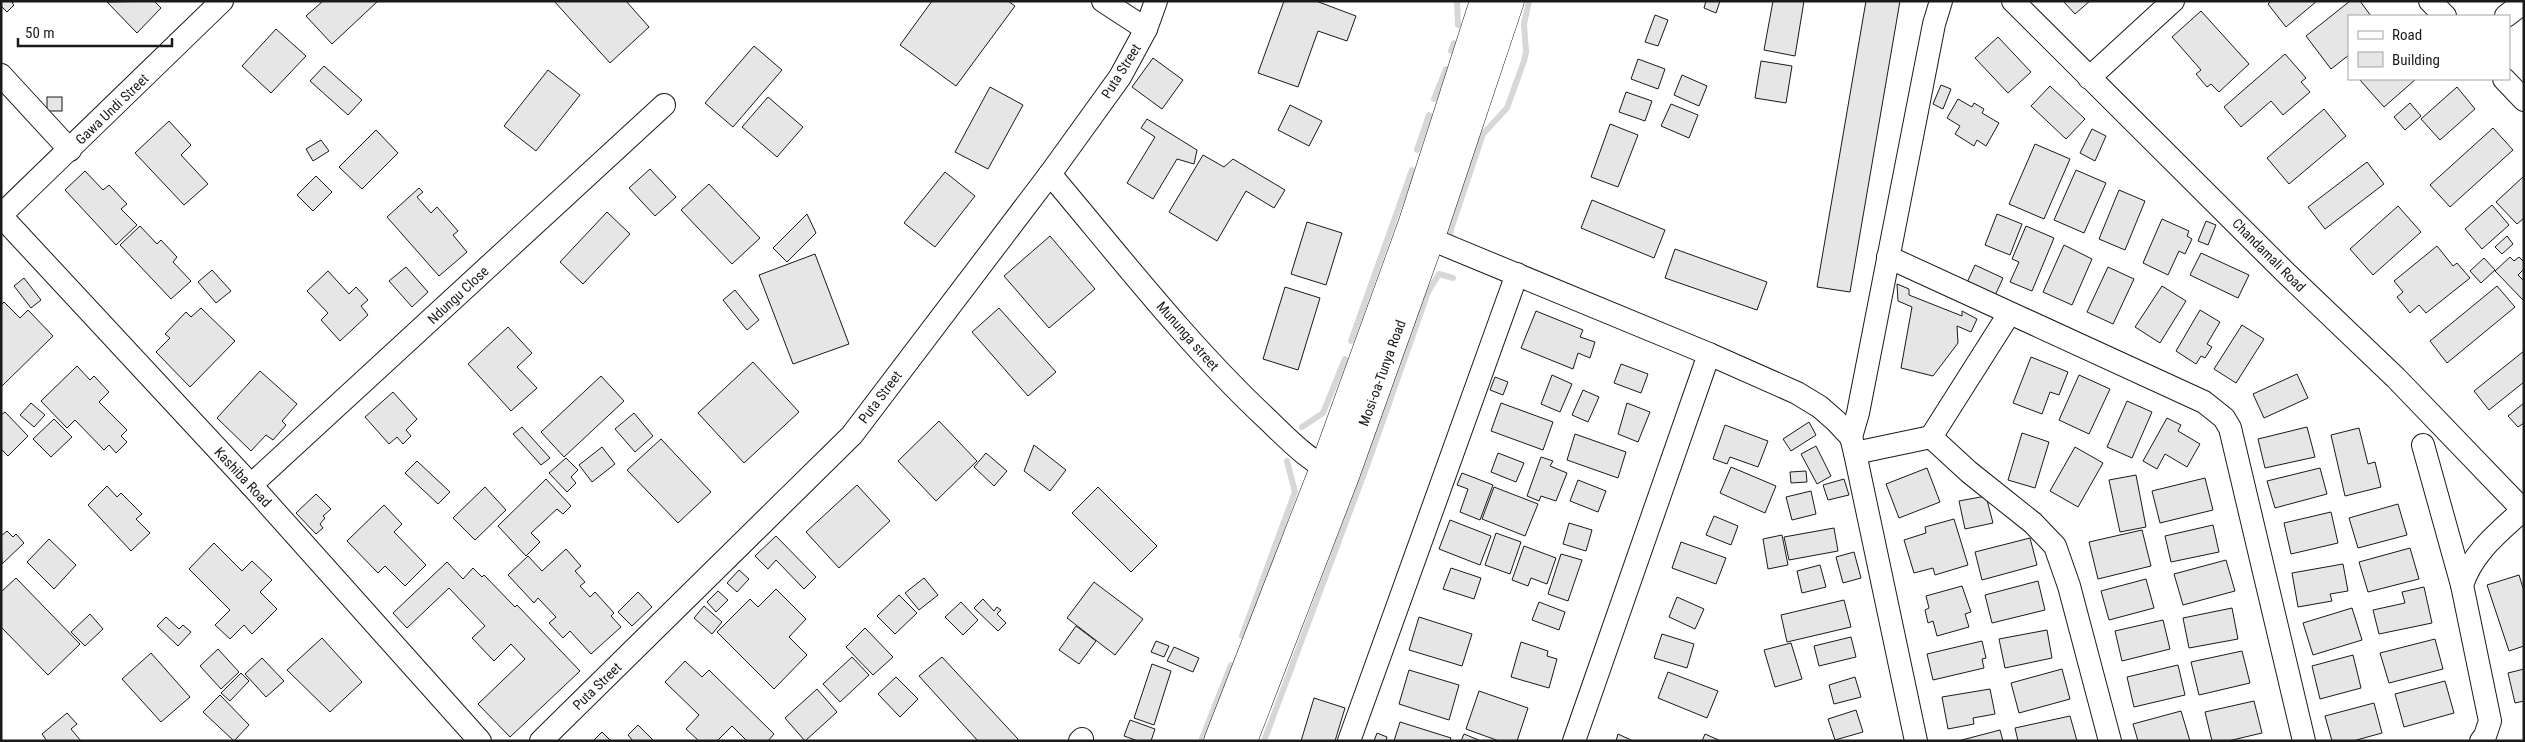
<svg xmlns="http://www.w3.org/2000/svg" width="2525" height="742" viewBox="0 0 2525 742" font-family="'Roboto Condensed',sans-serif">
	<rect width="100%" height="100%" fill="#fff"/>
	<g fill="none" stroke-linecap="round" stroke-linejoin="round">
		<g stroke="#d7d7d7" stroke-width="6">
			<path d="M1457 1 1458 25"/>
			<path d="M1451 51 1454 43"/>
			<path d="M1434 99 1446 69"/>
			<path d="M1417 150 1429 115"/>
			<path d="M1456 240 1450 236 1451 229 1483 134 1507 108 1524 61 1526 52 1524 24 1529 1"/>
			<path d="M1351 341 1412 170"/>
			<path d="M1302 427 1323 413 1345 359"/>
			<path d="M1242 636 1295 492 1287 461"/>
			<path d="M1201 741 1231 665"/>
			<path d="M1264 741 1368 463 1428 292 1439 274 1453 278"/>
		</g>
	</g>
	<g fill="#e6e6e6" stroke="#1a1a1a">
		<path d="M1 1H15L12 3 14 5 7 12 1 6Z"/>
		<path d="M154 1 161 8 137 33 107 2Z"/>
		<path d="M323 1H378L332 44 306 16Z"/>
		<path d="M554 1H626L649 27 610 63Z"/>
		<path d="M932 1H1008L1015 6 956 86 900 45Z"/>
		<path d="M1284 1H1316L1356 16 1347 41 1318 31 1298 87 1258 73Z"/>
		<path d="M1706 1H1720L1716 13 1704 8Z"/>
		<path d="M1773 1H1804L1795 56 1764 50Z"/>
		<path d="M1866 1H1900L1850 292 1817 287Z"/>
		<path d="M2063 1H2090L2075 14Z"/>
		<path d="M2271 1H2317L2286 27 2268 4Z"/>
		<path d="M2350 1H2360L2371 16H2349V55L2331 69 2306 36Z"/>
		<path d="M2201 11 2249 64 2219 92 2211 84 2207 87 2196 74 2201 70 2172 37Z"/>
		<path d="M1655 15 1668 20 1658 46 1645 42Z"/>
		<path d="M276 29 306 56 271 93 242 66Z"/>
		<path d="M1998 37 2031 72 2008 93 1975 58Z"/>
		<path d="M754 46 782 70 733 127 705 103Z"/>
		<path d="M2285 54 2306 78 2301 82 2310 92 2283 115 2271 101 2241 127 2224 107Z"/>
		<path d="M1153 58 1183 80 1162 109 1132 87Z"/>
		<path d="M1638 59 1665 69 1658 89 1631 79Z"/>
		<path d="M1761 61 1792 66 1786 103 1755 98Z"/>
		<path d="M324 66 362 100 348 115 310 81Z"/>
		<path d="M548 70 580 95 536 151 504 126Z"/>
		<path d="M1682 75 1707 86 1699 106 1674 95Z"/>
		<path d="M2362 79H2416L2384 107 2360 80Z"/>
		<path d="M1941 85 1951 89 1943 109 1933 104Z"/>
		<path d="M2050 86 2085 119 2066 139 2031 106Z"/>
		<path d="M990 87 1023 105 988 169 955 152Z"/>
		<path d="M2457 87 2475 109 2440 140 2421 119Z"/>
		<path d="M1626 92 1652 101 1645 121 1619 112Z"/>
		<rect x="47" y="97" width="15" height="14"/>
		<path d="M768 97 803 127 777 157 742 127Z"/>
		<path d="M1958 99 1972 107 1974 103 1984 109 1982 113 1999 123 1986 146 1977 140 1974 146 1955 134 1960 126 1947 118Z"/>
		<path d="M2410 103 2421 116 2405 130 2394 117Z"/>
		<path d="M1671 104 1698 115 1689 138 1661 126Z"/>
		<path d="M1290 105 1322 121 1309 146 1278 130Z"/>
		<path d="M2324 109 2346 136 2289 184 2267 158Z"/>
		<path d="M1147 119 1197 150 1194 164 1177 159 1153 199 1127 183 1155 137 1141 128Z"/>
		<path d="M169 121 191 145 181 155 208 184 184 205 135 153Z"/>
		<path d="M1610 124 1638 135 1618 187 1591 177Z"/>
		<path d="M2493 128 2513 150 2450 207 2430 185Z"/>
		<path d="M2092 129 2106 136 2095 161 2080 153Z"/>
		<path d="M376 130 398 153 362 189 339 167Z"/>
		<path d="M321 140 329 151 313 161 306 149Z"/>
		<path d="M2035 144 2070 159 2044 219 2009 204Z"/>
		<path d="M1203 155 1224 167 1233 159 1285 190 1274 208 1246 191 1217 241 1169 212Z"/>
		<path d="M2367 162 2384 184 2325 229 2308 207Z"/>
		<path d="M650 169 676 197 655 216 629 188Z"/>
		<path d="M2076 170 2106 183 2084 233 2054 220Z"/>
		<path d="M85 171 103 190 109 185 127 204 121 209 137 225 116 245 65 190Z"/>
		<path d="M945 172 975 196 935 247 904 223Z"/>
		<path d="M316 176 332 192 313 211 297 195Z"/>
		<path d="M2524 176V218L2517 224 2496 202Z"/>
		<path d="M709 184 760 238 732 264 681 210Z"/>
		<path d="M419 188 423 192 417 197 431 213 437 207 458 231 453 235 467 252 439 276 387 217Z"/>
		<path d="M2119 190 2145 201 2125 250 2099 239Z"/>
		<path d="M1592 200 1665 230 1654 258 1581 228Z"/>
		<path d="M2492 205 2509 225 2482 249 2465 229Z"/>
		<path d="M2398 206 2421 232 2373 275 2350 249Z"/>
		<path d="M607 212 630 234 583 284 560 262Z"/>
		<path d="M807 214 816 233 787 262 773 248Z"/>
		<path d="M1997 214 2022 224 2010 255 1985 245Z"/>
		<path d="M2162 219 2189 231 2187 236 2192 239 2185 254 2179 251 2168 275 2143 263Z"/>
		<path d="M2206 221 2216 225 2208 245 2198 241Z"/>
		<path d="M1307 222 1342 233 1326 285 1291 274Z"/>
		<path d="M140 226 157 244 161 240 177 257 173 262 191 281 171 299 120 245Z"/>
		<path d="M2026 226 2054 238 2032 291 2010 282 2019 262 2012 259Z"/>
		<path d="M1050 236 1095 289 1049 328 1004 276Z"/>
		<path d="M2507 236 2513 244 2502 254 2495 247Z"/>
		<path d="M2064 245 2092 259 2072 305 2043 292Z"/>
		<path d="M2437 246 2453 266 2457 263 2470 278 2426 313 2419 305 2410 313 2397 297 2403 292 2394 281Z"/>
		<path d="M1675 249 1767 282 1757 310 1665 278Z"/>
		<path d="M2201 253 2249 275 2238 298 2190 275Z"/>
		<path d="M815 254 849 344 793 364 759 275Z"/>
		<path d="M2510 257 2514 261 2519 257 2524 262V269L2518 275 2524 281V301L2495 271Z"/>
		<path d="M2484 258 2495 270 2481 283 2470 271Z"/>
		<path d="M1975 265 2003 278 1993 300 1965 287Z"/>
		<path d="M406 267 428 292 412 307 389 281Z"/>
		<path d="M2108 267 2134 279 2113 324 2087 312Z"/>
		<path d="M212 270 231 291 216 303 198 282Z"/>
		<path d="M328 271 349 294 356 287 368 300 361 306 368 315 340 341 321 320 328 313 307 291Z"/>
		<path d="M24 278 41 300 31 308 14 286Z"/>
		<path d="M1897 284 1909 289V295L1962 316V311L1977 319 1971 332 1957 326 1958 343 1933 376 1901 368 1912 307 1898 301Z"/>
		<path d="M2162 286 2186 301 2160 343 2135 327Z"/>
		<path d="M2497 286 2515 307 2447 363 2430 341Z"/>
		<path d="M1285 287 1320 298 1298 370 1263 359Z"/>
		<path d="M735 290 759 320 747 330 723 300Z"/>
		<path d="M4 302 20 318 28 310 53 336 1 387V305Z"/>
		<path d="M201 308 235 341 190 387 156 352 170 338 165 334 186 312 191 317Z"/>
		<path d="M999 308 1056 372 1028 396 972 332Z"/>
		<path d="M2200 310 2220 322 2207 344 2212 347 2205 358 2201 356 2196 364 2176 351Z"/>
		<path d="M1536 311 1583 330 1580 337 1595 342 1590 358 1578 353 1573 369 1521 348Z"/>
		<path d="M2242 325 2264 339 2236 383 2214 369Z"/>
		<path d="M508 327 532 353 517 367 537 388 511 411 468 364Z"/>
		<path d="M2524 351V382L2489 410 2474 391Z"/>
		<path d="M2031 357 2068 372 2059 395 2050 392 2042 414 2013 403Z"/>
		<path d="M753 362 799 412 744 463 698 413Z"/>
		<path d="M1621 364 1648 374 1641 393 1614 383Z"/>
		<path d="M77 366 90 380 94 376 109 392 99 402 127 430 121 436 127 442 116 453 109 445 104 450 75 420 67 428 41 401Z"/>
		<path d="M260 371 297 404 282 421 286 425 273 440 266 435 251 451 217 418Z"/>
		<path d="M2297 374 2308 398 2264 418 2253 394Z"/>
		<path d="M1552 375 1572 384 1560 412 1541 404Z"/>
		<path d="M2079 375 2110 389 2089 434 2059 420Z"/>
		<path d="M601 376 624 401 564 457 541 432Z"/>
		<path d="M1495 377 1508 382 1503 395 1490 390Z"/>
		<path d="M1583 390 1599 397 1588 422 1572 415Z"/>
		<path d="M393 392 417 419 406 430 411 436 403 444 397 437 389 444 365 417Z"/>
		<path d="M2127 401 2152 412 2132 458 2107 447Z"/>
		<path d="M31 403 45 415 34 427 20 415Z"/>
		<path d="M1501 403 1553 422 1543 450 1491 431Z"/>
		<path d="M1627 403 1650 412 1638 442 1618 434Z"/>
		<path d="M2524 403V423L2518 427 2508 416Z"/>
		<path d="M5 412 28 436 8 456 1 449V415Z"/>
		<path d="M634 413 653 436 635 452 615 429Z"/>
		<path d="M2167 418 2181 425 2178 431 2200 444 2187 467 2165 454 2157 469 2143 461Z"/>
		<path d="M54 419 72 437 51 457 33 439Z"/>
		<path d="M939 421 977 461 936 501 898 461Z"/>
		<path d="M1809 422 1816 435 1791 451 1783 439Z"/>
		<path d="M1725 425 1768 441 1758 467 1730 457 1727 464 1713 459Z"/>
		<path d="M522 427 550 458 541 465 513 434Z"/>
		<path d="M2307 427 2315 457 2265 468 2258 439Z"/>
		<path d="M2359 428 2368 464 2375 462 2381 487 2345 496 2331 435Z"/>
		<path d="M2022 433 2049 442 2035 488 2008 480Z"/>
		<path d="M1575 434 1626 452 1618 478 1567 460Z"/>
		<path d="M661 439 711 492 678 523 627 470Z"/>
		<path d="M1034 445 1066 470 1050 491 1024 471Z"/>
		<path d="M1816 446 1831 476 1817 484 1801 454Z"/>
		<path d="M602 447 615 464 592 482 579 465Z"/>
		<path d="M2075 447 2103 463 2078 507 2050 491Z"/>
		<path d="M986 453 1007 471 994 486 974 467Z"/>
		<path d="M1498 453 1524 463 1516 482 1491 472Z"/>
		<path d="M1541 457 1553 461 1550 466 1567 473 1556 501 1541 496 1539 501 1527 496Z"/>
		<path d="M566 458 578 470 571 477 576 483 567 492 549 473Z"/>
		<path d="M417 461 450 492 438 504 405 473Z"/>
		<path d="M1731 467 1776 486 1765 513 1720 493Z"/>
		<path d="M1927 468 1940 502 1899 518 1886 484Z"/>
		<path d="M2320 468 2327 494 2275 508 2267 481Z"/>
		<path d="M1806 471 1807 482 1791 483 1790 472Z"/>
		<path d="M1462 473 1493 485 1480 520 1460 512 1468 489 1457 485Z"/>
		<path d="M2136 475 2146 527 2120 532 2109 480Z"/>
		<path d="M2205 478 2213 510 2160 523 2152 491Z"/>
		<path d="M546 479 571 506 563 514 557 509 531 533 540 542 526 556 498 526Z"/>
		<path d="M1844 479 1849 495 1828 500 1823 485Z"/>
		<path d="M1578 480 1606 491 1598 512 1570 501Z"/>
		<path d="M857 485 890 521 839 568 806 532Z"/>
		<path d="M107 486 117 497 121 493 142 514 136 519 150 533 131 551 88 505Z"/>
		<path d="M485 487 506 510 475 540 453 518Z"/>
		<path d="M1098 487 1157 546 1131 572 1072 513Z"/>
		<path d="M1494 487 1538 504 1525 536 1482 519Z"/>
		<path d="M1811 491 1816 514 1792 520 1786 497Z"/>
		<path d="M316 494 331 509 323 516 325 518 320 524 323 528 316 534 296 513Z"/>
		<path d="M1986 496 1993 523 1965 529 1959 501Z"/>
		<path d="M2398 504 2407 535 2358 548 2349 518Z"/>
		<path d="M384 505 402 524 394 532 426 565 405 586 385 566 378 573 347 541Z"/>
		<path d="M2331 512 2338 543 2291 554 2284 523Z"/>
		<path d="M1714 516 1738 526 1731 545 1706 535Z"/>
		<path d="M1954 519 1968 565 1935 575 1933 568 1914 573 1904 540 1926 533 1925 527Z"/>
		<path d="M1450 520 1491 536 1480 565 1439 549Z"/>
		<path d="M1569 523 1592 530 1586 551 1563 544Z"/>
		<path d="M2213 525 2219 552 2171 562 2165 536Z"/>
		<path d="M1834 528 1838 551 1789 560 1784 537Z"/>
		<path d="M2142 530 2151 566 2098 579 2089 542Z"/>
		<path d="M7 531 13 537 16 534 24 543 2 564 1 536Z"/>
		<path d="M1496 533 1521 542 1510 574 1485 565Z"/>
		<path d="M1782 535 1788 565 1768 569 1763 539Z"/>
		<path d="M776 536 816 577 804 589 776 560 768 569 755 556Z"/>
		<path d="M2030 538 2037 565 1982 580 1975 552Z"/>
		<path d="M49 539 76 565 54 589 27 562Z"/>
		<path d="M1681 542 1726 558 1716 584 1672 568Z"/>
		<path d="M214 543 242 571 252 561 272 580 260 592 277 609 252 634 244 625 230 639 215 625 230 610 189 569Z"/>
		<path d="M1524 546 1556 558 1547 584 1531 578 1528 586 1512 580Z"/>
		<path d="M2410 548 2419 579 2368 592 2359 562Z"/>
		<path d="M566 549 581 566 575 571 585 582 580 586 590 597 595 592 614 613 611 616 621 627 591 654 570 631 563 638 549 623 556 617 538 598 534 603 508 575 528 556 542 571Z"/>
		<path d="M1854 552 1861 578 1843 583 1836 557Z"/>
		<path d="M1561 554 1582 560 1568 601 1548 594Z"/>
		<path d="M2226 560 2235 591 2183 605 2174 574Z"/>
		<path d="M447 562 463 579 473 568 482 577 484 575 515 607 517 605 580 671 510 737 478 704 525 659 511 644 494 661 472 638 485 626 449 588 407 628 393 613Z"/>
		<path d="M2343 564 2348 591 2330 594 2332 601 2298 607 2292 573Z"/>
		<path d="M1820 565 1826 587 1802 593 1797 571Z"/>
		<path d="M1451 568 1481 578 1474 599 1443 589Z"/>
		<path d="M739 570 749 579 737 592 727 583Z"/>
		<path d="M2519 575 2524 591V646L2509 651 2487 585Z"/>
		<path d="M16 578 80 644 48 675 1 627V592Z"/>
		<path d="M924 578 938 595 919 610 905 593Z"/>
		<path d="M2146 579 2154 608 2109 620 2101 591Z"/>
		<path d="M2038 581 2045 610 1992 623 1985 595Z"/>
		<path d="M1094 582 1143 619 1115 655 1067 618Z"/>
		<path d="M1962 586 1971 612 1965 614 1969 627 1937 636 1933 621 1928 623 1925 610 1929 608 1926 596Z"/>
		<path d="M2424 587 2432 623 2379 634 2373 610 2405 603 2402 592Z"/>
		<path d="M776 589 806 619 789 637 807 655 774 689 717 632 750 599 758 607Z"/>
		<path d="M718 591 728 600 716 612 707 602Z"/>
		<path d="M638 592 652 607 632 626 618 612Z"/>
		<path d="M899 595 917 613 895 634 877 616Z"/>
		<path d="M1677 597 1704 609 1695 629 1669 617Z"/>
		<path d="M983 599 994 611 997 607 1001 610 997 614 1006 623 998 631 974 608Z"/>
		<path d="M1844 600 1851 627 1787 642 1781 615Z"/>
		<path d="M961 602 978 620 963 635 945 617Z"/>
		<path d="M1539 602 1565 612 1559 630 1532 620Z"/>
		<path d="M704 606 722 622 712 634 694 618Z"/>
		<path d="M2232 608 2238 639 2189 648 2183 618Z"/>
		<path d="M2352 608 2362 640 2313 655 2303 623Z"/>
		<path d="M90 614 103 629 85 646 71 632Z"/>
		<path d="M166 617 179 629 183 625 191 632 178 646 157 626Z"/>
		<path d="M1419 617 1472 634 1462 666 1409 650Z"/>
		<path d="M2163 620 2170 649 2122 661 2115 631Z"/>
		<path d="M1076 626 1096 641 1079 664 1059 650Z"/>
		<path d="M865 628 893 657 873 675 846 647Z"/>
		<path d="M2047 630 2052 658 2005 668 1999 639Z"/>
		<path d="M1662 634 1694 644 1687 668 1654 658Z"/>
		<path d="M1851 637 1856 657 1819 666 1814 646Z"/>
		<path d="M322 638 362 682 330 712 287 670Z"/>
		<path d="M2435 639 2443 669 2389 683 2380 653Z"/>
		<path d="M1156 641 1169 646 1164 657 1151 652Z"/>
		<path d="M1982 641 1986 658 1982 659 1984 668 1933 680 1927 654Z"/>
		<path d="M1521 642 1548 651 1547 656 1557 659 1549 688 1511 677Z"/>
		<path d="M1791 643 1802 679 1775 687 1764 650Z"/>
		<path d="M1174 647 1199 658 1193 672 1167 661Z"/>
		<path d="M218 649 239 672 221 689 200 666Z"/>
		<path d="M2242 651 2250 683 2199 695 2191 662Z"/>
		<path d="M151 653 190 697 161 722 122 679Z"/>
		<path d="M2353 655 2361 688 2320 699 2312 666Z"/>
		<path d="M852 657 869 675 840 702 823 684Z"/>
		<path d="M942 657 1018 739 1017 741H978L919 676Z"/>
		<path d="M262 658 284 681 266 697 245 674Z"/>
		<path d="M685 661 702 677 709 670 774 734 768 741H747L732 726 717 741H699L686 729 699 715 665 682Z"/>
		<path d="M1152 664 1171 671 1154 725 1134 718Z"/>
		<path d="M2178 665 2185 695 2134 707 2127 677Z"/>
		<path d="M2062 669 2070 699 2019 713 2011 683Z"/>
		<path d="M2524 669V701L2515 703 2508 673Z"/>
		<path d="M1409 670 1459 685 1449 720 1399 704Z"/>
		<path d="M1668 672 1718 691 1707 718 1658 698Z"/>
		<path d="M241 673 249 681 230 701 221 693Z"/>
		<path d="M896 677 918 699 900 717 878 694Z"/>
		<path d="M1855 677 1861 697 1834 704 1829 685Z"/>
		<path d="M2445 681 2454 713 2404 727 2395 694Z"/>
		<path d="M817 689 837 712 805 741 785 718Z"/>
		<path d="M1990 689 1995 714 1973 718 1974 724 1948 729 1942 697Z"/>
		<path d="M1479 691 1528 708 1517 741H1499L1466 729Z"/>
		<path d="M220 695 249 725 234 741 203 712Z"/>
		<path d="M1314 698 1345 708 1335 741H1301Z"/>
		<path d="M2254 701 2262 733 2228 741H2212L2205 712Z"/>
		<path d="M2374 703 2382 733 2353 741H2332L2325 716Z"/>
		<path d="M1856 710 1863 732 1835 740 1828 719Z"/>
		<path d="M2181 711 2190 741H2138L2133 724Z"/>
		<path d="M67 713 77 724 71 729 81 741H47L42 734Z"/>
		<path d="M2070 716 2077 741H2018L2015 728Z"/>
		<path d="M1130 720 1155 729 1151 741H1138L1124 736Z"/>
		<path d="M1400 722 1451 738 1450 741H1394Z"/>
		<path d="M638 725 653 740 652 741H633L628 735Z"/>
		<path d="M2000 730 2003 741H1958Z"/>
		<path d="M602 732 611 741H593Z"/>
		<path d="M1377 733 1387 737 1386 741H1374Z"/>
		<path d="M1464 734 1481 741H1461Z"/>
		<path d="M1618 734 1633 741H1616Z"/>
		<path d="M1705 734 1721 741H1702Z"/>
	</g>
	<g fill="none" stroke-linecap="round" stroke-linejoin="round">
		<defs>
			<g id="minor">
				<path d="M1103 1 1146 29"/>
				<path d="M2013 1 2286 273 2396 378 2524 511"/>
				<path d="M2430 1 2445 16"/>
				<path d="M2506 16 2524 2"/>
				<path d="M1 75 70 150"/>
				<path d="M2089 78 2173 1"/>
				<path d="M2504 79 2524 100"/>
				<path d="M1050 174C1120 257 1188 345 1267 419 1289 440 1310 463 1339 474"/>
				<path d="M1 215 222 1"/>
				<path d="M1 216 251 485 480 741"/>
				<path d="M1416 233 1709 354 1797 393 1820 407 1836 421 1851 437 1855 453 1916 741"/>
				<path d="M1888 257 2204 402 2224 418 2230 428 2304 741"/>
				<path d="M1851 437 1858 413 1934 24 1941 1"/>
				<path d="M1931 437 2009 314"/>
				<path d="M2423 445 2462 585"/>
				<path d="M1855 453 1931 437 1969 472 2033 523 2055 546 2069 586 2110 741"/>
				<path d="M251 485 664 105"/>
				<path d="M541 741 852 435 1050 174 1120 77 1146 29 1156 1"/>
				<path d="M1080 741 1082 739"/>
				<path d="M1349 741 1517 274"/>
				<path d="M1574 741 1709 354"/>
				<path d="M2481 741 2485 736 2490 721 2462 585C2473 552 2498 533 2523 510"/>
			</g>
			<g id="major">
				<path d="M1218 741 1324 468 1413 222 1484 1"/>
				<path d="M1243 741 1345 476 1434 228 1510 1"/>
			</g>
		</defs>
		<use href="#minor" stroke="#1a1a1a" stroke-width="24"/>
		<use href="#major" stroke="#1a1a1a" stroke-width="29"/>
		<use href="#minor" stroke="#fff" stroke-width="22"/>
		<use href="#major" stroke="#fff" stroke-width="28"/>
	</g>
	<g text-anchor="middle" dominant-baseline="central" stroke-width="4" stroke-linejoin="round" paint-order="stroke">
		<g font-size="14" fill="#1a1a1a" stroke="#fff">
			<text transform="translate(1121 71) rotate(-58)">Puta Street</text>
			<text transform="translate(112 109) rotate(-44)">Gawa Undi Street</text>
			<text transform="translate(2269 255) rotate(45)">Chandamali Road</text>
			<text transform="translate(458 295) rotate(-43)">Ndungu Close</text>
			<text transform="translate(1188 336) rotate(49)">Mununga street</text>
			<text transform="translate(1382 373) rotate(-70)">Mosi-oa-Tunya Road</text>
			<text transform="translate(880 397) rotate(-53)">Puta Street</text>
			<text transform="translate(243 477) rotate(47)">Kashiba Road</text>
			<text transform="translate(597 686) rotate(-44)">Puta Street</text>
		</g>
	</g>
	<rect width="2525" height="742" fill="none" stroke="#1a1a1a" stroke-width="5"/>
	<rect x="2348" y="15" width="162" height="65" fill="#ffffff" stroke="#a3a3a3"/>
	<rect x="2358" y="31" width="25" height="8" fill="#ffffff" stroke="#a3a3a3"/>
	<text x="2392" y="40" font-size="15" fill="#1a1a1a">Road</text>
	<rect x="2358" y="52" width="25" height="15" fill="#e6e6e6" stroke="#a3a3a3"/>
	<text x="2392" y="65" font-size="15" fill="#1a1a1a">Building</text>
	<path d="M18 38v8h154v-8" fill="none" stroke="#1a1a1a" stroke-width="2.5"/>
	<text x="25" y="38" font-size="15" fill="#1a1a1a" stroke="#ffffff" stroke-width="4" paint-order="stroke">50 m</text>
</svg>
